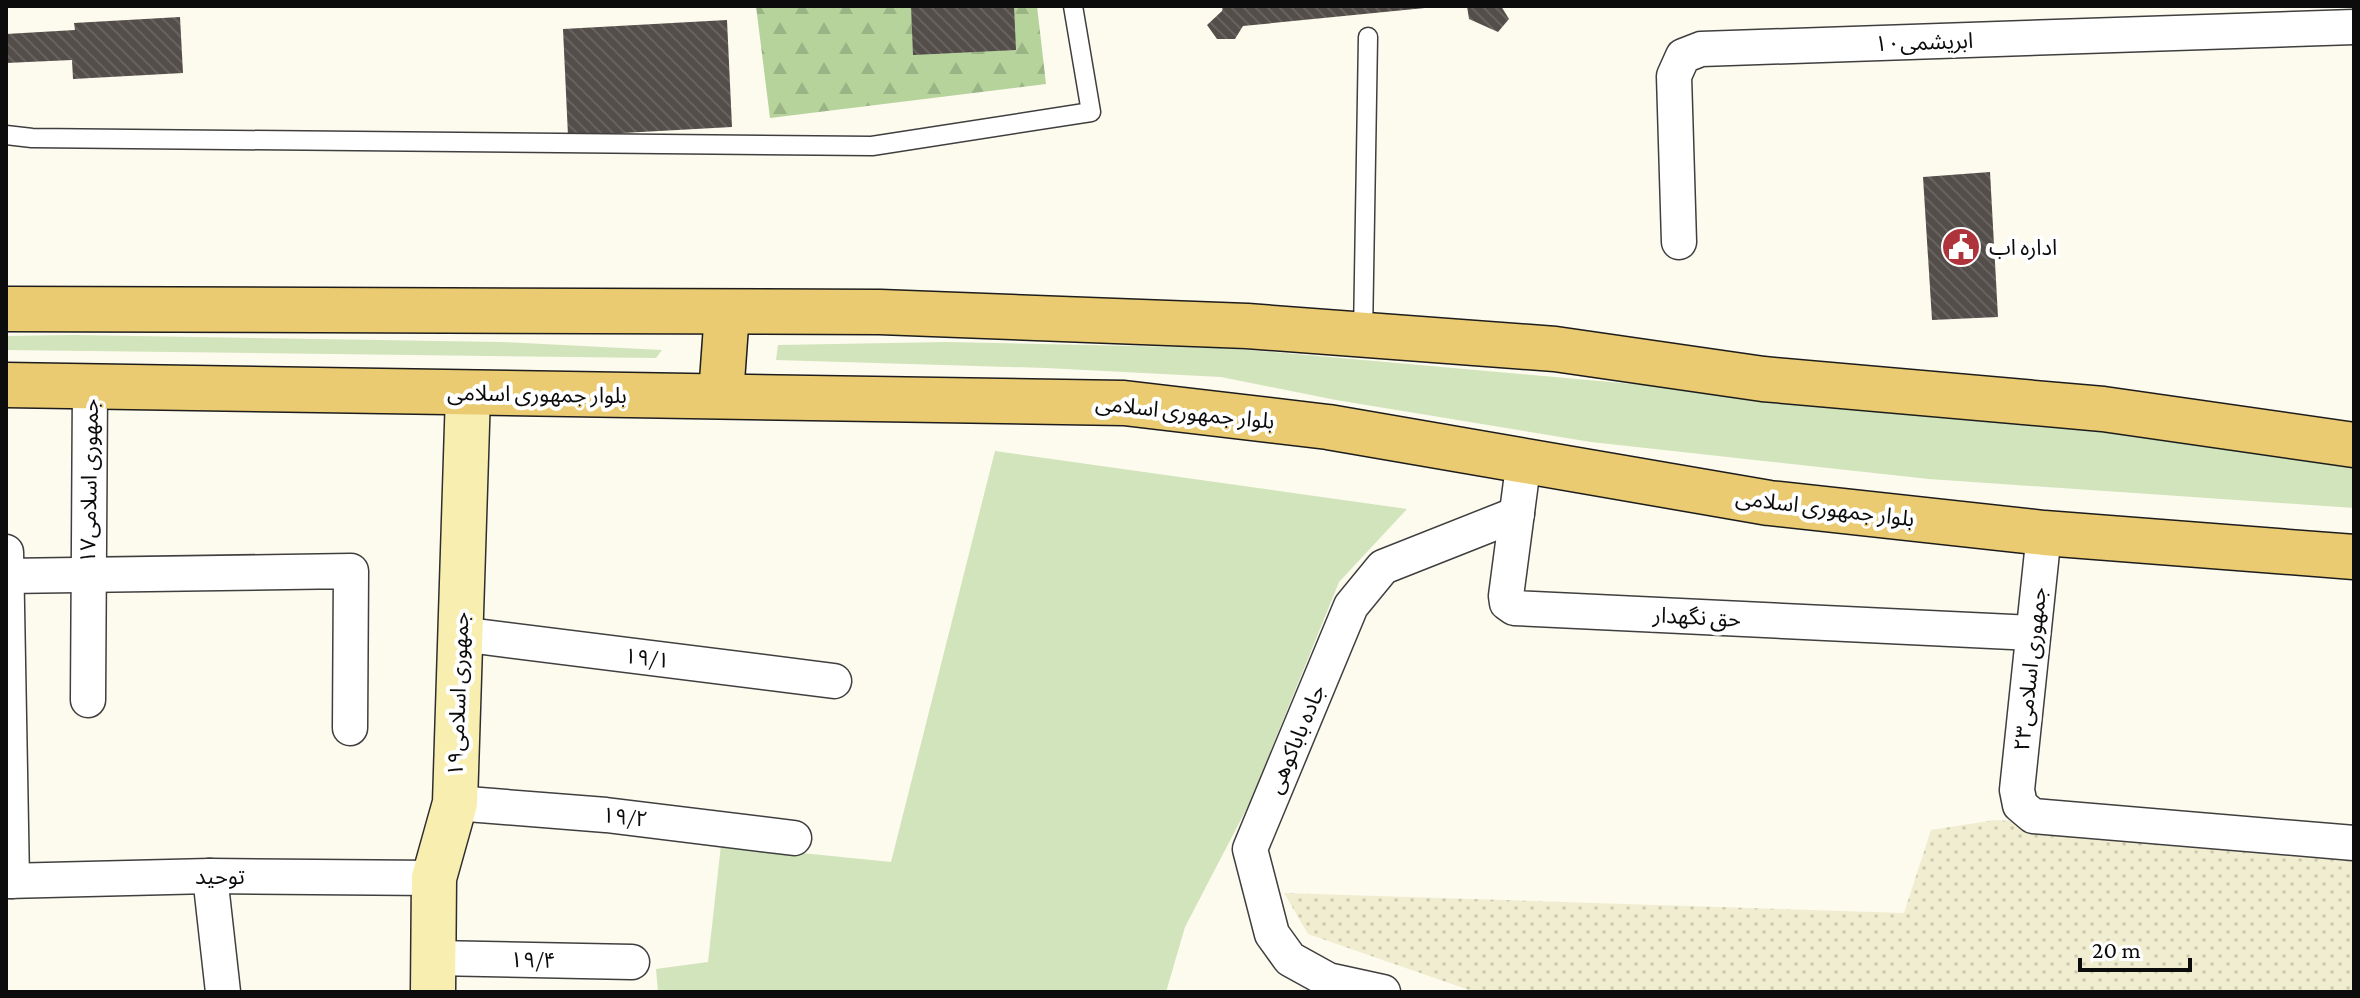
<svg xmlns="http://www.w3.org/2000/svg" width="2360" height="998" viewBox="0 0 2360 998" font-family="'Crimson Pro','Noto Sans Arabic',serif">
	<defs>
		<pattern id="farmland-dots" width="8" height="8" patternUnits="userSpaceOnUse" patternTransform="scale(2)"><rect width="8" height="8" fill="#f1edd0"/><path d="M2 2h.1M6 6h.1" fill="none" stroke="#cdcab1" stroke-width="1.8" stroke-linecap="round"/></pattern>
		<pattern id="forest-firs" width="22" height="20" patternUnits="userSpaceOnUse" patternTransform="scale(2)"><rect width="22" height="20" fill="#b6d39c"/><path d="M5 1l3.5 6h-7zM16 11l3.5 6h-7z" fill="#9bb485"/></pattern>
		<pattern id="building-back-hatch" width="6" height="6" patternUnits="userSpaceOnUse" patternTransform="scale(2)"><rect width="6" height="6" fill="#544e4a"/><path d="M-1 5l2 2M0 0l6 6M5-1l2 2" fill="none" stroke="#686360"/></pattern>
	</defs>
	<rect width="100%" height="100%" fill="#fdfaee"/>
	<path fill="url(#farmland-dots)" d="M1995 820 2354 842V992H1475L1308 934 1284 893 1904 913 1931 830Z"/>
	<g fill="#d1e4bb">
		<path d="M74 335 501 342 662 350 656 358 6 350V336Z"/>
		<path d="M947 342 1226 348 1397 363 1844 403 2268 451 2354 467V508L1929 479 1591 442 1336 400 1221 377 1046 368 776 360 778 345Z"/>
		<path d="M995 451 1407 509 1339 582 1249 804 1185 927 1166 992H658L656 969 708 962 721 845 891 862Z"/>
	</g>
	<path fill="url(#forest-firs)" d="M756 6H1037L1046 84 770 118Z"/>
	<g fill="url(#building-back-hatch)">
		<path d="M911 6H1014L1016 50 913 55Z"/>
		<path d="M1223 6H1425V8L1243 26 1235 39H1217L1207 25 1222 11Z"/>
		<path d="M1467 6H1501L1509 19 1498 32 1469 19Z"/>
		<path d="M180 17 183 73 73 79 72 60 6 63V34L75 30 74 23Z"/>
		<path d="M727 20 732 127 568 136 563 29Z"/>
		<path d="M1990 172 1998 317 1932 320 1923 177Z"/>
	</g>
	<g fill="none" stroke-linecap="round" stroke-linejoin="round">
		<defs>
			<g id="lane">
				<path d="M6 135 32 138 872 146 1091 112 1073 6"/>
				<path d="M1363 335 1368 37"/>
			</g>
			<g id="street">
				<path d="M1679 242 1674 76 1683 56 1701 49 2354 27"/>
				<path d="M1524 459 1506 596 1507 603 1514 608 2033 633"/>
				<path d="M2044 533 2017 790 2020 805 2033 816 2354 843"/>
				<path d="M6 552 12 881"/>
				<path d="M6 576 351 571 350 728"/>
				<path d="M460 634 834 681"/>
				<path d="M88 700 90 387"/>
				<path d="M455 803 606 815 794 838"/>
				<path d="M210 876 223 992"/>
				<path d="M6 881 210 876 434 878"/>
				<path d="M434 958 632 962"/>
				<path d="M1383 992 1328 980 1290 959 1272 934 1250 849 1351 606 1383 567 1517 514"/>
			</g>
			<path id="secondary" d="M433 992 434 878 455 803 468 394"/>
			<g id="primary">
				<path d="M6 309 880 312 1247 326 1555 349 1763 379 2103 409 2354 445"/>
				<path d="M6 385 1124 403 1328 427 1769 503 2044 533 2354 557"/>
				<path d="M721 395 727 312"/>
			</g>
		</defs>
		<use href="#lane" stroke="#3f3f3f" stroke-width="21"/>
		<use href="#street" stroke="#3f3f3f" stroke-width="37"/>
		<use href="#secondary" stroke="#2e2e2e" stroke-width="47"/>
		<use href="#primary" stroke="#1d1d1d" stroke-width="47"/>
		<use href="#lane" stroke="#fff" stroke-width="18"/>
		<use href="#street" stroke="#fff" stroke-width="34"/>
		<use href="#secondary" stroke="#f7eeaf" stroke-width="44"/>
		<use href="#primary" stroke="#eacb71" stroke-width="44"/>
	</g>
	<defs>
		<symbol id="civic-disc" viewBox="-11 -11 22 22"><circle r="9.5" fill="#ae333b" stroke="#fff"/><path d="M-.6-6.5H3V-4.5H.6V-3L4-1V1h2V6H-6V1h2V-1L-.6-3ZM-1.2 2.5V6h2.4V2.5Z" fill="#fff"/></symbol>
	</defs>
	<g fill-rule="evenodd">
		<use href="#civic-disc" x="1939" y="225" width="44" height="44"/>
	</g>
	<g text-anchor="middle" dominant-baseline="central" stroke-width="8" stroke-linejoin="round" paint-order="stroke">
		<g font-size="22" fill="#0c0c0c" stroke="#fff">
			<text transform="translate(1924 42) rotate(-2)">ابریشمی۱۰</text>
			<text transform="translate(537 394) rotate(1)">بلوار جمهوری اسلامی</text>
			<text transform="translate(1185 412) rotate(6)">بلوار جمهوری اسلامی</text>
			<text transform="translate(89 481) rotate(-89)">جمهوری اسلامی۱۷</text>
			<text transform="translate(1825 508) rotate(7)">بلوار جمهوری اسلامی</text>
			<text transform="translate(1697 617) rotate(3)">حق نگهدار</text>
			<text transform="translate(647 658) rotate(7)">۱۹/۱</text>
			<text transform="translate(2030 669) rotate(-84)">جمهوری اسلامی۲۳</text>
			<text transform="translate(458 694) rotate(-88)">جمهوری اسلامی۱۹</text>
			<text transform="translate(1296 739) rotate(-67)">جاده باباکوهی</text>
			<text transform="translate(625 817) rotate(6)">۱۹/۲</text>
			<text x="220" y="876">توحید</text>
			<text transform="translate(533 960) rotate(1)">۱۹/۴</text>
		</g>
		<g font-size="22" fill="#0c0c0c" stroke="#fff" text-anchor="start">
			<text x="1989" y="247">اداره اب</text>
		</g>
	</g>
	<rect width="2360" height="998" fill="none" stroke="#0c0c0c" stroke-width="16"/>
	<path d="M2080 958v12h110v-12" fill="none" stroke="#0c0c0c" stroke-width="4"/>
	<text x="2092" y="958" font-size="24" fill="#0c0c0c" stroke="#ffffff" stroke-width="6" paint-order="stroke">20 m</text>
</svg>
